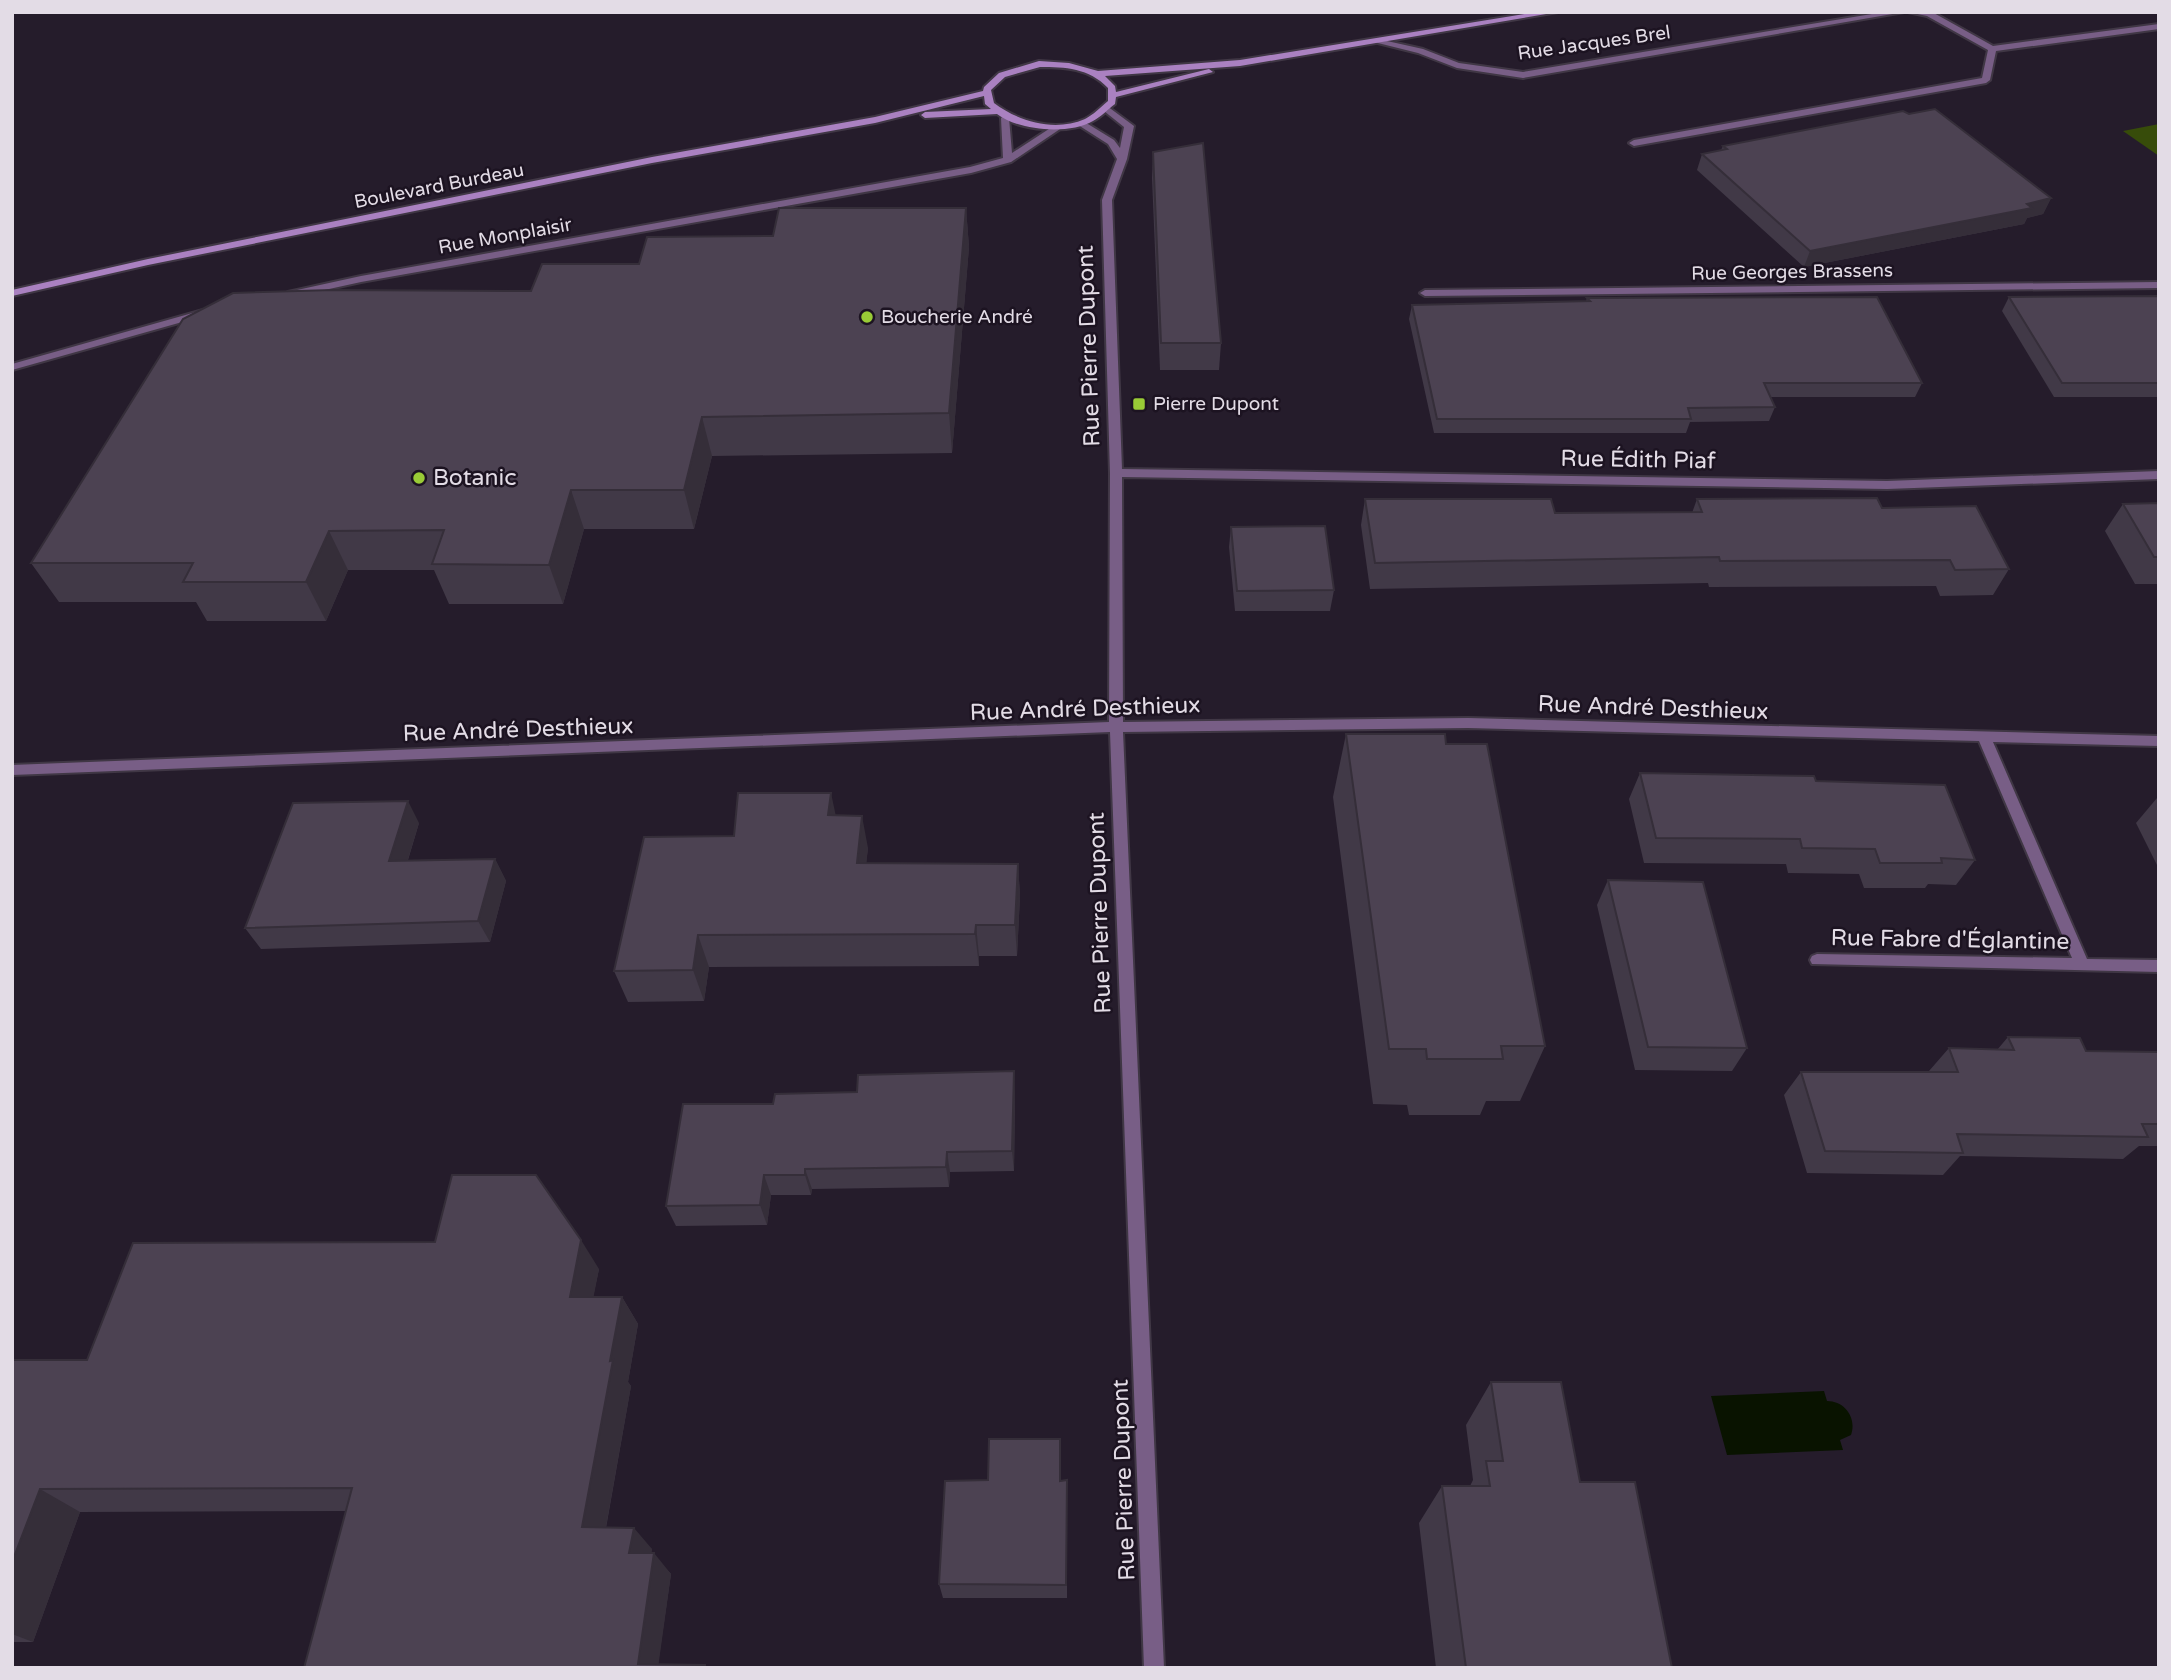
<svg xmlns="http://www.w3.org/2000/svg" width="2171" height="1680" viewBox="0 0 2171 1680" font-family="'Varela Round',sans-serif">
	<rect width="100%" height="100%" fill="#251c2b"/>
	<path fill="#374c0a" d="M2159 124V156L2123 131Z"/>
	<path fill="#091300" d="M1824 1391 1827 1401C1845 1401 1857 1418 1851 1435L1840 1440 1843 1450 1727 1455 1711 1396Z"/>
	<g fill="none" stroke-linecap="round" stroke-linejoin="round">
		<defs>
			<g id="minor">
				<path d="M1884 12H1904L1523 78 1457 68 1418 53 1374 42 1378 39 1423 49 1459 63 1523 72Z"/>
				<path d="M1908 12H1932L1993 46 2159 24V29L1996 51 1990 80 1986 83 1634 146 1629 143 1634 140 1982 78 1988 50 1927 16Z"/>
				<path d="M1107 106 1134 126 1127 159 1112 200 1122 469 1887 481 2159 471V479L1887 489 1122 477 1123 722 1468 718 2159 736V746L1993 742 2087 959 2159 960V972L1812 964 1810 960 1812 956 1817 954 2072 958 1979 741 1468 728 1123 732 1164 1668H1144L1110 732 12 775V765L1109 722 1110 473 1102 200 1117 159 1108 144 1075 123 1083 121 1114 140 1120 148 1124 127 1104 111V107Z"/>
				<path d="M1005 115 1009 118 1012 153 1055 125 1063 127 1011 162 971 173 361 282 288 298 283 295 288 292 361 276 970 167 1003 158 1001 118Z"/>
				<path d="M2159 282V288L1425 296 1420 293 1425 290Z"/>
				<path d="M203 310 208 313 207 315 12 370V364Z"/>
			</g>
			<path id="secondary" d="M1537 12H1558L1240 66 1105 76 1115 86 1116 92 1209 69 1213 72 1116 97 1115 104C1108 109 1101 117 1093 121 1069 135 1019 131 997 114L925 118 921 115 925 112 991 109 985 104 984 96 875 123 652 163 148 265 12 296V290L148 259 652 157 875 117 983 91 984 87 999 73 1039 61 1069 63 1098 71 1240 60ZM1040 67C1065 67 1089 68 1108 88V101C1101 107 1093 115 1085 119 1055 132 1019 122 994 103L991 90 1005 77Z"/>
		</defs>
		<use href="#minor" stroke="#403745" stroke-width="4"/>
		<use href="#secondary" stroke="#403745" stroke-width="4"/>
		<use href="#minor" fill="#785e86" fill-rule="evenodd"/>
		<use href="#secondary" fill="#aa81c1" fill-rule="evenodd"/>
	</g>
	<g fill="#413947">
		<path d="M1723 146 2051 198 2043 214 2027 218 2024 224 1804 267 1697 170 1702 154 1721 150Z"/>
		<path d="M1153 152 1221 343 1219 370H1160L1152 178Z"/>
		<path d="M966 208 969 247 952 453 712 456 694 529H584L563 604H449L434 570H348L326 621H207L196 602H59L31 563 639 264 773 236Z"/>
		<path d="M2159 296V397H2054L2002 311 2009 297Z"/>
		<path d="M1587 298 1922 383 1915 397H1770L1775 407 1769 421 1690 422 1686 433H1434L1409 319 1412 305 1586 301Z"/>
		<path d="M1365 499 1555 513H1692L1697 499 1882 508 2009 569 1993 595 1940 596 1936 586 1709 587 1708 583 1370 589 1361 525Z"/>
		<path d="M2159 503V584H2135L2105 531 2123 504Z"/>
		<path d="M1231 527 1334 590 1330 611H1235L1229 547Z"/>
		<path d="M1346 734 1446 744 1545 1046 1520 1101H1486L1480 1115H1409L1407 1105 1373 1104 1333 797Z"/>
		<path d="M1640 773 1816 781 1975 860 1956 885 1928 884 1925 888H1864L1859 874 1788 873 1786 864 1644 863 1629 799Z"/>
		<path d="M2157 798H2159V869L2136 823Z"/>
		<path d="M835 815 868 848 866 863 1018 864 1020 896 1017 956H979V966L709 967 704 1001 628 1002 614 971 734 836Z"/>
		<path d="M419 823 408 860 495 859 506 881 490 942 261 949 245 928Z"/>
		<path d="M1608 880 1747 1048 1732 1071 1635 1070 1597 905Z"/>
		<path d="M2008 1037 2086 1051 2159 1052V1146H2139L2123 1159 1960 1156 1943 1175 1807 1173 1784 1095 1801 1072H1930L1929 1071 1949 1048 1997 1050Z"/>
		<path d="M1015 1093 1014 1171 950 1172 949 1187 812 1189 811 1195H771L767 1225 676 1226 666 1206Z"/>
		<path d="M599 1269 593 1297H622L638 1324 628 1382 631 1386 606 1528 652 1549 651 1553 671 1574 658 1664 705 1665 708 1668H304L346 1511 80 1512 33 1642H12V1360H87Z"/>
		<path d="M1491 1382 1580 1482 1672 1668H1436L1419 1523 1442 1486H1470L1473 1480 1466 1425Z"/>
		<path d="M1061 1456V1481L1067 1480V1598H943L939 1584 988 1480Z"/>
	</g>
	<g fill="#352e39">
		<path d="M2051 198 2043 214 2027 218 2024 224 1804 267 1810 251Z"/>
		<path d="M966 208 969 247 952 453 949 413Z"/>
		<path d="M702 417 712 456 694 529 684 490Z"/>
		<path d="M571 490 584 529 563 604 549 565Z"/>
		<path d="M329 531 348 570 326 621 306 582Z"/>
		<path d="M831 793 838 826 828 815Z"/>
		<path d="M408 801 419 823 401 882 389 861Z"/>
		<path d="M862 816 868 848 863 895 857 863Z"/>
		<path d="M495 859 506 881 490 942 478 921Z"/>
		<path d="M1018 864 1020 896 1017 956 1015 925Z"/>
		<path d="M976 925 979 956V966L975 934Z"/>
		<path d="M698 935 709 967 704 1001 693 970Z"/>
		<path d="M1014 1071 1015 1093 1014 1171 1012 1151Z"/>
		<path d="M947 1152 950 1172 949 1187 946 1167Z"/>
		<path d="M805 1169 812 1189 811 1195 805 1175Z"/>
		<path d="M764 1175 771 1195 767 1225 760 1205Z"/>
		<path d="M581 1240 599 1269 588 1325 570 1297Z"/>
		<path d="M622 1297 638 1324 628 1382 631 1386 602 1549 582 1527 610 1361Z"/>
		<path d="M40 1489 80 1512 33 1642 12 1634V1562Z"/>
		<path d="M634 1528 652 1549 647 1574 629 1553Z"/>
		<path d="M654 1553 671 1574 658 1668 638 1664Z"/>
	</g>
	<g fill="#4c4252" stroke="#352e39" stroke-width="2">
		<path d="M1935 109 2051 198 2027 204 2032 208 1810 251 1702 154 1727 149 1723 146 1903 111 1909 114Z"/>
		<path d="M1203 143 1221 343H1161L1153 152Z"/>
		<path d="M779 208H966L949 413 702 417 684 490H571L549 565 432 564 444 530 329 531 306 582H183L193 563H31L183 319 233 293 333 290 531 291 542 264H639L647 237 773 236Z"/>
		<path d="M2159 296V383H2062L2009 297Z"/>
		<path d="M1877 297 1922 383H1764L1775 407 1688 408 1691 419H1437L1412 305 1590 301 1587 298Z"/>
		<path d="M1877 498 1882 508 1976 506 2009 569 1955 570 1950 560 1720 561 1719 557 1375 563 1365 499H1551L1555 513 1702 512 1697 499Z"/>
		<path d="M2159 503V557H2154L2123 504Z"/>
		<path d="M1325 526 1334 590 1237 591 1231 527Z"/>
		<path d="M1346 734H1445L1446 744H1487L1545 1046H1501L1503 1059H1427L1426 1049H1389Z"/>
		<path d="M1640 773 1814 776 1816 781 1945 785 1975 860 1941 858 1942 863H1880L1875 849 1802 848 1800 839 1656 838Z"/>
		<path d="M738 793H831L828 815 862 816 857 863 1018 864 1015 925H976L975 934 698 935 693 970 614 971 644 837 734 836Z"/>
		<path d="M408 801 389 861 495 859 478 921 245 928 293 803Z"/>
		<path d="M1608 880 1703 882 1747 1048 1648 1047Z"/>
		<path d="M2008 1037 2080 1038 2086 1051 2159 1052V1124H2142L2148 1137 1957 1134 1963 1153 1825 1151 1801 1072H1958L1949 1048 2014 1050Z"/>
		<path d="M1014 1071 1012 1151 947 1152 946 1167 805 1169V1175H764L760 1205 666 1206 683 1104H773L775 1094 857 1092 858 1075Z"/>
		<path d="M452 1175H536L581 1240 570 1297H622L610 1361 613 1360 582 1527 634 1528 629 1553H654L638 1664 705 1665V1668H304L352 1488 40 1489 12 1562V1360H87L133 1243 435 1242Z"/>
		<path d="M1491 1382H1561L1580 1482H1635L1672 1668H1466L1442 1486H1490L1486 1461H1503Z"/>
		<path d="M989 1439H1060V1481L1067 1480 1066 1585 939 1584 945 1481 988 1480Z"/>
	</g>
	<g fill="#99cb36" stroke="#1c1321" stroke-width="2.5">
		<circle cx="867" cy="317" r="7"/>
		<rect x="1132" y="397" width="14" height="14" rx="3.5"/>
		<circle cx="419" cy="478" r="7"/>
	</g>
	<g text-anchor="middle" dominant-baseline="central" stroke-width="5" stroke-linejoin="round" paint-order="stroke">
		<g font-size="19" fill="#e3dce6" stroke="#1c1321">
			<text transform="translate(1594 43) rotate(-8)">Rue Jacques Brel</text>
			<text transform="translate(439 186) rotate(-11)">Boulevard Burdeau</text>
			<text transform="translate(505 236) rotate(-10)">Rue Monplaisir</text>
			<text transform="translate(1792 272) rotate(-1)">Rue Georges Brassens</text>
		</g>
		<g font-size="19" fill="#e3dce6" stroke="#1c1321" text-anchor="start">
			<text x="881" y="317">Boucherie André</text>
			<text x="1153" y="404">Pierre Dupont</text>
		</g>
		<g font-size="23" fill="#e3dce6" stroke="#1c1321">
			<text transform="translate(1089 346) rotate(-92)">Rue Pierre Dupont</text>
			<text transform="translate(1638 460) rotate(1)">Rue Édith Piaf</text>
			<text transform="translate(1653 708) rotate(2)">Rue André Desthieux</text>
			<text transform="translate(1085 709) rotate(-2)">Rue André Desthieux</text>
			<text transform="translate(518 730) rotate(-2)">Rue André Desthieux</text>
			<text transform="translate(1100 913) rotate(-92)">Rue Pierre Dupont</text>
			<text transform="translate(1950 940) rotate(1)">Rue Fabre d'Églantine</text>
			<text transform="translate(1124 1480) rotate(-92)">Rue Pierre Dupont</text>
		</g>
		<g font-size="23" fill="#e3dce6" stroke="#1c1321" text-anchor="start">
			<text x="433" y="478">Botanic</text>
		</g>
	</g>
	<rect width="2171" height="1680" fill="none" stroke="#e3dce6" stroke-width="28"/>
</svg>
